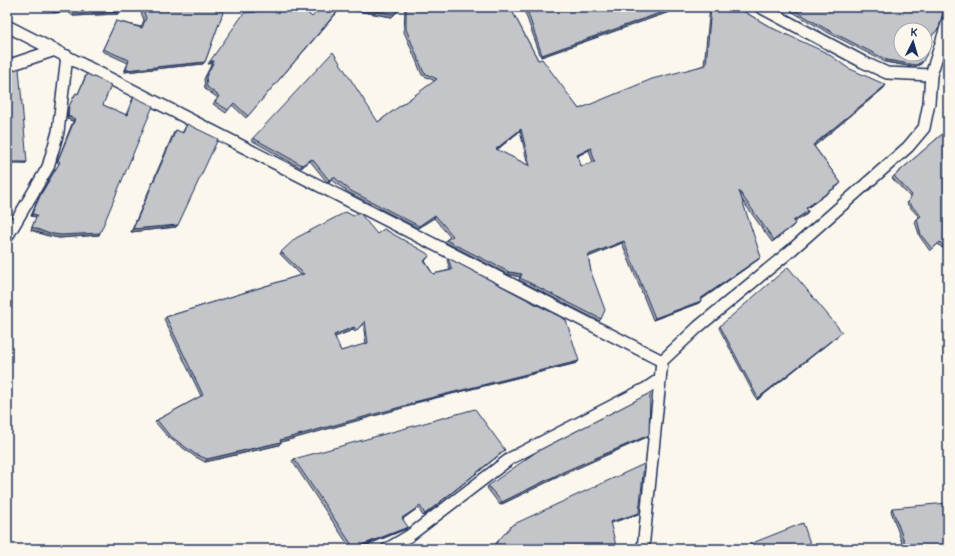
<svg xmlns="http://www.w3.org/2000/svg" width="955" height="556" viewBox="0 0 955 556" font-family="Pangolin,sans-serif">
	<rect width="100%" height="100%" fill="#fbf7ec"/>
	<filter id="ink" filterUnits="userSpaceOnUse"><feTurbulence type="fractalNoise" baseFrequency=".025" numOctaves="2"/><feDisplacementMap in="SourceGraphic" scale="8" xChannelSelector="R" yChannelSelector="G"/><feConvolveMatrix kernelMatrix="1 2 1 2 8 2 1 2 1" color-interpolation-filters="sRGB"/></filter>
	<g filter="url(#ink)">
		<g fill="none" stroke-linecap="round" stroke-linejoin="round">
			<defs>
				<g id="minor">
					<path d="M760 7 863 62 887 73 931 75"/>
					<path d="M7 26 662 361"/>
					<path d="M7 66 55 50"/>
					<path d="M7 237 48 167 58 132 67 56"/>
					<path d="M387 549 409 536 511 458 645 389 660 379"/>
					<path d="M643 549 662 361 698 327 788 253 908 147 924 128 929 103 931 75 948 21"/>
				</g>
			</defs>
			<use href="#minor" stroke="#1b2f5e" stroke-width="14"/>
			<use href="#minor" stroke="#fbf7ec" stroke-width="11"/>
		</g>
		<g fill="#a8a9ad" stroke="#1b2f5e" fill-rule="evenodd">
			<path d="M45 7H118V14L73 16 68 12 52 13Z"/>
			<path d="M139 7H235L234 9H224L205 62 203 64 124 72 128 63 102 51 116 21 141 27 144 20Z"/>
			<path d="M253 7H301L312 17 342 7 246 118 232 105 226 113 213 104 218 98 205 89 204 79 212 63 208 64 254 12Z"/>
			<path d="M342 7H402L392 17 346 9Z"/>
			<path d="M405 7H510L538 60 579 109 704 65 710 7H736L772 28 884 88 814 146 841 183 839 185 806 209 808 211 807 214 793 222V226L772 242 742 200 759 259 701 300 699 303 653 320 622 243 588 257 591 272 601 319 599 321 519 280 520 277 507 274 445 242 446 240 450 237 434 218 418 228 349 193 332 180 327 182 310 161 301 168 251 140 253 138 378 122 435 81 422 75 408 41 404 32ZM520 131 528 165 497 150ZM589 150 593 163 581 166 578 156Z"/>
			<path d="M523 7H674L672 11 541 57Z"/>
			<path d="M784 7H944L939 28 925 43V30H901L923 61 921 64 914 67 885 62 825 31Z"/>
			<path d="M87 74 103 105 126 115 132 100 134 97 99 235 59 238 45 235 31 230 36 217 31 216 39 196 59 164 57 162 73 121 67 119 68 109 74 96 76 93 78 94 85 77Z"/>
			<path d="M187 124 176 227 131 232 174 132 176 130 182 133Z"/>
			<path d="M948 129V244L942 248 938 244 930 251 920 237 915 222 917 219 919 217 907 204 910 197 892 178 894 176Z"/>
			<path d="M377 234 430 255 425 261 433 274 450 270 447 260 448 258 577 363 415 403 413 405 280 442 279 445 205 462 194 456 168 437 155 422 157 420 201 396 164 319 166 317 301 275 280 254 281 252ZM363 324 366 344 341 351 335 337 353 330 355 332Z"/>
			<path d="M948 305V374L947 371 944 353 946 308Z"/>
			<path d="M720 326 842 332 840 334 757 400 719 328Z"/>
			<path d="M647 437 562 475 500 505 487 488 488 486Z"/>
			<path d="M503 452 423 516 418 508 403 519 406 529 357 549H351L292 461 294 459Z"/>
			<path d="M892 508 948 549H904L891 511Z"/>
		</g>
		<g fill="#888a8d" stroke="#1b2f5e">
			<path d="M225 7H235L234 9 223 10Z"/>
			<path d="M348 7H402L392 17 346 9Z"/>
			<path d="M674 8 672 11 541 57 542 55Z"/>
			<path d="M69 10 68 12 52 13 53 11Z"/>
			<path d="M119 12 118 14 73 16 75 14Z"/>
			<path d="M887 60 923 61 921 64 914 67 885 62Z"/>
			<path d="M210 61H214L212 63 208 64Z"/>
			<path d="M205 62 203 64 124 72 126 70Z"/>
			<path d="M886 85 884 88 812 148 813 145Z"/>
			<path d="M68 116 75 119 73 121 67 119Z"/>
			<path d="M521 129 520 131 494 152 496 149Z"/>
			<path d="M591 148 589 150 575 157 577 155Z"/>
			<path d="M312 159 310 161 301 168 302 165Z"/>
			<path d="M7 162H27L25 164 7 165Z"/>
			<path d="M334 177 332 180 327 182 329 180Z"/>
			<path d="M841 183 839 185 804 210 806 208Z"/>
			<path d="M808 211 807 214 791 224 793 221Z"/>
			<path d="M32 214 37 215 36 217 31 216Z"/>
			<path d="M435 215 434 218 418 228 419 226Z"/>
			<path d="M795 224 793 226 772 242 774 240Z"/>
			<path d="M178 225 176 227 131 232 133 229Z"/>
			<path d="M32 227 100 233 99 235 59 238 45 235 31 230Z"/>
			<path d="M624 241 622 243 586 258 588 255Z"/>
			<path d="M948 243V244L942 248 943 246Z"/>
			<path d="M761 257 759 259 699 301 700 299Z"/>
			<path d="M509 272 522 274 520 277 507 274Z"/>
			<path d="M701 301 699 303 653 320 655 318Z"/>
			<path d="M354 327 353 330 332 338 334 335Z"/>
			<path d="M842 332 840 334 757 400 758 398Z"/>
			<path d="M579 361 577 363 415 403 413 405 278 443 280 440 414 402Z"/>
			<path d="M649 435 647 437 562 475 500 505 502 502 563 472Z"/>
			<path d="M281 442 279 445 205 462 207 459Z"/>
			<path d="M505 450 503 452 423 516 425 514Z"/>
			<path d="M420 506 418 508 400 520 402 518Z"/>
			<path d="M639 513 637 515 608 524 610 522Z"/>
			<path d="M408 527 406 529 357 549H354Z"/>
		</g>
		<g fill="#c3c5c9" stroke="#1b2f5e" fill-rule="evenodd">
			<path d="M49 7H118L119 12 75 14 69 10 53 11Z"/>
			<path d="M142 7H227H225L205 62 126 70 129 60 103 49 116 21 142 28 146 18Z"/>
			<path d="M255 7H301L312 17 321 7H341L248 116 234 103 228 110 215 102 219 96 207 87 206 77 214 61H210L244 13 256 12Z"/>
			<path d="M350 7H402L394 14Z"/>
			<path d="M406 7H510L538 60 542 59 579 109 652 79 706 65 711 7H736L772 28 827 53 848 68 886 85 813 145 841 183 806 208 808 211 793 221 795 224 774 240 739 191 761 257 700 299 701 301 655 318 624 241 588 255 591 272 605 310 601 319 520 278 522 274 509 272 446 240 453 236 435 215 419 226 351 191 334 177 329 180 312 159 302 165 253 138 333 52 378 122 437 79 424 73 406 29ZM521 129 530 166 496 149ZM591 148 595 162 581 166 577 155Z"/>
			<path d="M526 7H674V8L542 55Z"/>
			<path d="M789 7H944L939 28 925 43V30H901V54H925V46L929 50 923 61 916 65 887 60 826 29Z"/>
			<path d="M19 68 27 162H7V72L13 71Z"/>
			<path d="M87 74 111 85 103 105 127 115 134 97 153 106 100 233 61 235 47 233 32 227 37 215 32 214 41 194 60 162 58 160 75 119 68 116 69 106 76 93 78 94Z"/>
			<path d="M187 124 218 139 178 225 133 229 176 130 183 133Z"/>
			<path d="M948 129V243L943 246 940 242 932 249 921 235 917 219 921 216 908 202 912 195 894 176Z"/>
			<path d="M346 212 353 216 359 212 377 234 384 229 430 255 424 261 433 274 452 270 448 258 566 320 579 361 414 402 415 403 280 440 281 442 207 459 195 454 169 435 157 420 203 395 166 317 304 274 281 252 296 238ZM365 321 368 343 341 351 334 335 354 327 357 330Z"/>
			<path d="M788 267 842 332 758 398 720 326Z"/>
			<path d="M948 306V366L946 351Z"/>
			<path d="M650 393 649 435 563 472 502 502 488 486 536 452Z"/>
			<path d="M475 409 505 450 425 514 420 506 402 518 408 527 354 548 294 459Z"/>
			<path d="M644 464 639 513 610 522 617 549H491L512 525Z"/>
			<path d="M948 503V549H907L892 508Z"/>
			<path d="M803 523 812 549H743L755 542Z"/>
			<path d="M171 546 172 549H160Z"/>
		</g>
	</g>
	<rect width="955" height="556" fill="none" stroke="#fbf7ec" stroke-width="24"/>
	<rect x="12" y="12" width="931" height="532" fill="none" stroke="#1b2f5e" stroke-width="1.5" filter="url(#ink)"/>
	<g transform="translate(913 42) rotate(5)"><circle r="19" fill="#fbf7ec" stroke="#a1a7b3"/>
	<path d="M0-3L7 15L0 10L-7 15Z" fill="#1b2f5e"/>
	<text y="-6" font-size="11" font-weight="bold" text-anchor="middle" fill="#1b2f5e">K</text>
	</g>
</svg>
